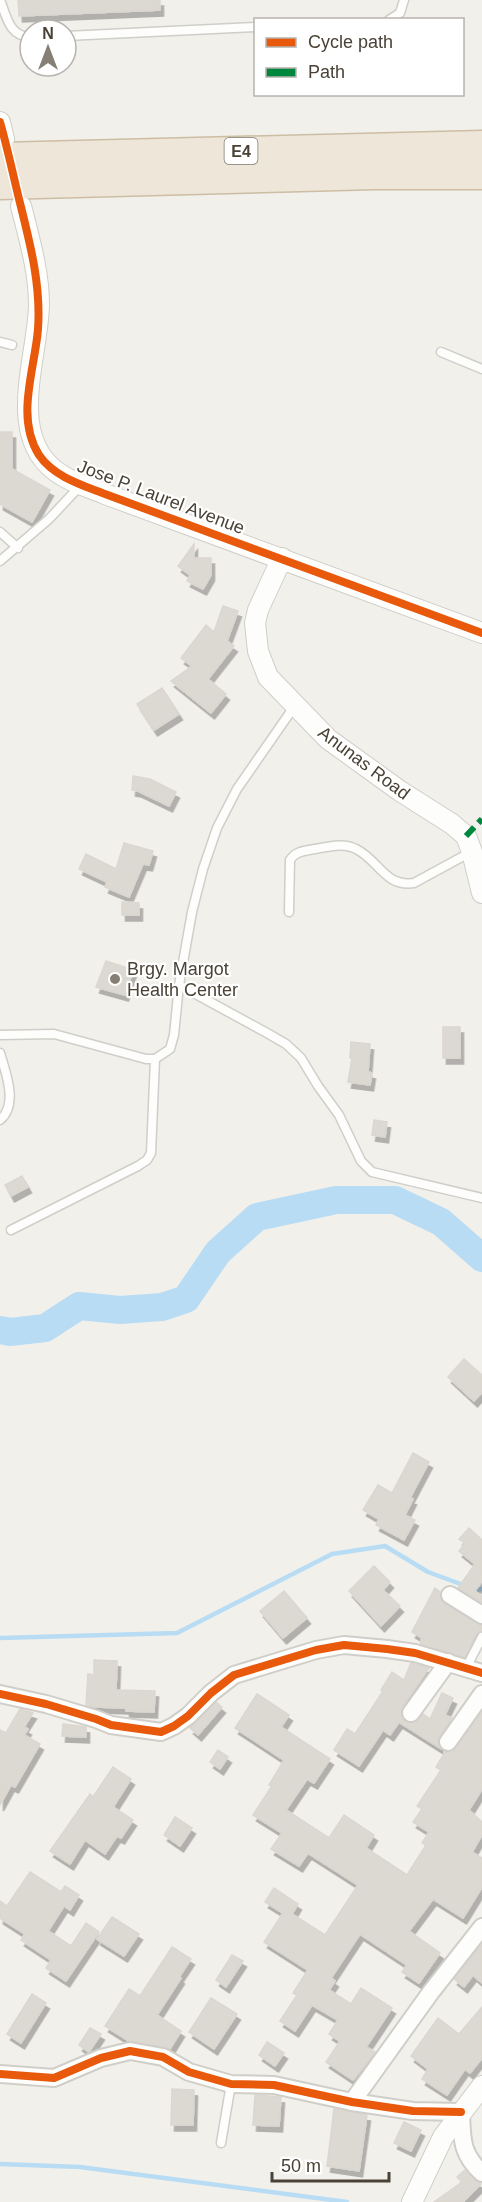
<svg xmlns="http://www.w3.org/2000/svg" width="482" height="2202" viewBox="0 0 482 2202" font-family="Arial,sans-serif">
	<defs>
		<filter id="shadow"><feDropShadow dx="3.5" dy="6" stdDeviation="0" flood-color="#0004"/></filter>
	</defs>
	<rect width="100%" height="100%" fill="#f2f0eb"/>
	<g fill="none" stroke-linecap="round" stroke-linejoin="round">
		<g stroke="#b8dcf4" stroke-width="4.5">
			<path d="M0 1638 177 1633 332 1554 385 1546 428 1572 477 1590 482 1589"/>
			<path d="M0 2164 80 2167 347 2202"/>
		</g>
		<path stroke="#b8dcf4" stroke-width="28" d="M0 1330 10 1332 45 1328 79 1306 120 1310 162 1307 186 1299 218 1252 257 1217 336 1200H395L441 1222 482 1258"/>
	</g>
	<g fill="#dcd9d3" stroke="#dbd7d0" stroke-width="1.5" filter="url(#shadow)">
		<path d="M18 0H160V10L19 16Z"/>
		<path d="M0 432H12V469L50 490 32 522 0 504Z"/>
		<path d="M194 544V558H211V575L203 589 187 581 190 575 178 566Z"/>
		<path d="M223 606 238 611 227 641 234 646 208 679 226 694 211 713 171 681 192 666 181 658 206 625 214 632Z"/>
		<path d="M162 688 179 714 154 730 137 704Z"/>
		<path d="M133 776 150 779 176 792 169 806 138 791 132 790Z"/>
		<path d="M124 843 153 851 149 865 143 864 129 897 105 887 107 882 79 869 86 854 116 869Z"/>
		<path d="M122 902 139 903V915H122Z"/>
		<path d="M106 961 133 970 125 995 96 987Z"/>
		<rect x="443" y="1027" width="17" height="31"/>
		<path d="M351 1042 370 1044 368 1072 372 1073 370 1085 348 1082 352 1058H350Z"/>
		<path d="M374 1120 387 1122 385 1137 372 1135Z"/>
		<path d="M22 1176 28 1187 11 1196 5 1185Z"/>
		<path d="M464 1359 482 1375V1392L474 1401 448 1377Z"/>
		<path d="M413 1453 429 1462 410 1498 413 1499 405 1515 415 1520 404 1540 376 1525 379 1519 363 1510 378 1485 392 1493Z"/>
		<path d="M469 1528 482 1540V1581L475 1591 482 1596V1603L458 1588 475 1564 459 1551 465 1543 459 1539Z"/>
		<path d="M374 1566 390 1582 383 1590 400 1606 381 1626 349 1591Z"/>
		<path d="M435 1588 440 1592 441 1599 444 1604 482 1625V1631L476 1634 465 1657 420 1644 422 1638 412 1632Z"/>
		<path d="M284 1591 307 1618 283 1638 260 1611Z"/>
		<path d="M94 1660 117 1661 116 1690 155 1691 154 1712 126 1711V1708L94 1707 86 1705 88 1674 94 1675Z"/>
		<path d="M411 1663 429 1668 402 1707 401 1712 404 1721 415 1723 423 1714 430 1719 442 1693 453 1698 445 1715 452 1718 439 1736 438 1742 440 1748 399 1722 390 1735 383 1730 359 1766 334 1750 347 1729 355 1734 383 1691 381 1690 392 1672 404 1680Z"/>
		<path d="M257 1694 289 1715 281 1727 330 1759 314 1783 307 1779 286 1810 329 1838 344 1815 374 1835 366 1848 407 1875 426 1845 422 1843 429 1832 413 1822 422 1809 417 1806 441 1770 436 1767 445 1752H452L457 1748 482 1712V1789L469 1810 482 1822V1835L472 1852 482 1858V1887L463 1918 433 1899 409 1931 440 1953 419 1983 402 1972 407 1965 360 1934 331 1978 335 1981 329 1990 351 2004 361 1988 392 2008 366 2047 375 2052 353 2080 326 2062 340 2041 329 2034 338 2020 312 2005 295 2031 280 2021 297 1995 293 1993 308 1970 264 1942 283 1913 265 1902 274 1888 298 1904 292 1914 325 1935 358 1885 308 1853 299 1866 271 1849 282 1833 253 1815 272 1786 269 1785 284 1760 235 1728Z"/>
		<path d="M216 1702 222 1707 198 1735 190 1728Z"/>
		<path d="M20 1709 33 1713 24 1727 28 1729 24 1735 40 1744 15 1787 11 1785 0 1805V1730L6 1733Z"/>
		<path d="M63 1724 86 1727V1737L62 1736Z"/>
		<path d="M218 1750 228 1757 220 1769 210 1762Z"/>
		<path d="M113 1767 131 1779 113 1807 133 1820 121 1838 117 1836 105 1854 85 1840 70 1864 50 1851 90 1794 93 1797Z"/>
		<path d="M175 1817 192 1828 180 1846 164 1835Z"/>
		<path d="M30 1872 61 1892 65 1886 79 1895 70 1910 64 1906 48 1931 71 1946 86 1923 99 1932 66 1981 46 1968 51 1960 21 1940 25 1934 0 1918V1901L7 1906Z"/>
		<path d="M112 1917 139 1934 124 1956 97 1939Z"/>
		<path d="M482 1944V1983L473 1975 464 1987 454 1979Z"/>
		<path d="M172 1947 191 1959 179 1977 181 1978 157 2015 181 2031 170 2049 129 2041 105 2026 129 1989 140 1996Z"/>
		<path d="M232 1955 243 1961 226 1987 216 1980Z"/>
		<path d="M32 1994 46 2003 21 2043 7 2034Z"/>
		<path d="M211 1998 237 2014 214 2049 189 2032Z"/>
		<path d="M482 2007V2058L470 2073 465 2069 447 2095 422 2079 428 2069 411 2056 438 2018 459 2034Z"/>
		<path d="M90 2028 101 2034 89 2052 79 2045Z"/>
		<path d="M267 2042 284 2053 275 2066 259 2055Z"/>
		<path d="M172 2089 194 2090 193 2125H171Z"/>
		<path d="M255 2095 281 2097 279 2126 253 2125Z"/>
		<path d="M334 2109 367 2115 359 2171 327 2166Z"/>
		<path d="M404 2122 421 2130 411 2151 394 2143Z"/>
		<path d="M465 2170 475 2180 481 2184 463 2202H434L462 2182 457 2177Z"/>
	</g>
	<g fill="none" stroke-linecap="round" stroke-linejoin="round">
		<defs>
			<g id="service">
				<path d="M0 0C7 17 9 36 30 37"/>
				<path d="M389 20 400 13 404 0"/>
				<path d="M66 36 255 27"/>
				<path d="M0 342 12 345"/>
				<path d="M441 352 482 369"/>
				<path d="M0 532 18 548"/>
				<path d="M0 561 49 519 80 486"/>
				<path d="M289 912 290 860C296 851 304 851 315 849 327 847 344 842 356 849 379 860 384 887 414 883L471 852"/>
				<path d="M179 985 267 1033 286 1044 301 1058 318 1086 339 1115 361 1161 372 1172 482 1198"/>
				<path d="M0 1035 54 1034 146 1059H155L170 1049 174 1035 179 985 192 912 203 869 217 828 237 789 296 704"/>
				<path d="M0 1053C5 1071 19 1104 0 1120"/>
				<path d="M11 1230 138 1166 147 1160 151 1153 155 1059"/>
				<path d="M466 1668 482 1637"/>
				<path d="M221 2143 231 2084"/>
			</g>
			<g id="minor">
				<path d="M450 1595 482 1615"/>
				<path d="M0 1694 46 1704 96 1719 111 1725 161 1732 174 1726 188 1716 211 1693 234 1675 316 1650 344 1645 387 1649 415 1653 482 1673"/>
				<path d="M411 1713 448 1662"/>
				<path d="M448 1742 482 1694"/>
				<path d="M0 2074 54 2078 101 2058 130 2051 163 2057 189 2072 231 2084 274 2085 352 2102 413 2111 461 2112C462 2139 461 2154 482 2173"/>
				<path d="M352 2102 431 1992 482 1927"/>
			</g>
			<g id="tertiary">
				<path d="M0 122 4 139"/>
				<path d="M21 206C29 238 39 271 39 305 38 359 3 441 63 476 76 484 91 488 105 494L482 633"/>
				<path d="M282 558 258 610 255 623 258 651 268 677 328 739 400 791 452 824 466 836 472 852 482 893"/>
				<path d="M412 2202 443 2137 482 2086"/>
			</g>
			<g id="motorway">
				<path d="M0 158 482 146"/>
				<path d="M0 184 375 174H482"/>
			</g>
		</defs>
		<use href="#service" stroke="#d0cec8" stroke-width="11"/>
		<use href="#minor" stroke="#d0cec8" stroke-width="20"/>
		<use href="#tertiary" stroke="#d0cec8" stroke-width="22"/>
		<use href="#motorway" stroke="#cdbda4" stroke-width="33"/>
		<use href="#service" stroke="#fdfdfc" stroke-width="8"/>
		<use href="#minor" stroke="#fdfdfc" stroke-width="16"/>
		<use href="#tertiary" stroke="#fdfdfc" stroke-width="20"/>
		<use href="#motorway" stroke="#ede6d9" stroke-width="30"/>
		<path stroke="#00873e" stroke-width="6" stroke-dasharray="12 6" stroke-linecap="butt" d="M466 836 482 819"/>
		<defs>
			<g id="cycleway">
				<path d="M0 122C8 150 14 179 21 207 31 247 41 287 38 329 35 369 15 417 39 455 54 477 82 485 105 494L482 633"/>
				<path d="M0 1694 46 1704 96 1719 111 1725 161 1732 174 1726 188 1716 211 1693 234 1675 316 1650 344 1645 387 1649 415 1653 482 1673"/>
				<path d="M0 2074 54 2078 101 2058 130 2051 163 2057 189 2072 231 2084 274 2085 352 2102 413 2111 461 2112"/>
			</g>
		</defs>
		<use href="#cycleway" stroke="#fff" stroke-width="11"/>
		<use href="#cycleway" stroke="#e8590c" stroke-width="8"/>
	</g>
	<circle fill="#857f75" stroke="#fff" stroke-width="2" cx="115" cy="979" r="6"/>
	<g text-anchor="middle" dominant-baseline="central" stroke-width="4.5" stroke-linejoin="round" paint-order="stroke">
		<rect fill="#fff" stroke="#807b72" stroke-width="1.5" x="224.5" y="138" width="33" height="26" rx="4.5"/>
		<g font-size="16" font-weight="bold" fill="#4a4236">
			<text x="241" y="151">E4</text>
		</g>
		<g font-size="18" fill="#4a4236" stroke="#fff">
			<text transform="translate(161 497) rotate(21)">Jose P. Laurel Avenue</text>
			<text transform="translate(364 763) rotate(37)">Anunas Road</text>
		</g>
		<g font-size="18" fill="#4a4236" stroke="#fff" text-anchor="start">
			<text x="127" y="969">Brgy. Margot<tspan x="127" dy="21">Health Center</tspan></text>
		</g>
	</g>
	<rect x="254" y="18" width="210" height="78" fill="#ffffff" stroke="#b7b3af" stroke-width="1.5"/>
	<rect x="266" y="38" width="30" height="9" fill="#e8590c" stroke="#b7b3af" stroke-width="1.5"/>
	<text x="308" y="48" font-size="18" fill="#4a4236">Cycle path</text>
	<rect x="266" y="68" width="30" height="9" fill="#00873e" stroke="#b7b3af" stroke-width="1.5"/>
	<text x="308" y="78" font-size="18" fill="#4a4236">Path</text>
	<g transform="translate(48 48)"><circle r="28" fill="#ffffff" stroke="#b7b3af" stroke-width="1.5"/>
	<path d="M0-4.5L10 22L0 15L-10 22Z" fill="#857f75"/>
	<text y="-9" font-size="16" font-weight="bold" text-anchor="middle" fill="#4a4236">N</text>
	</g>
	<path d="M272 2172v9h117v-9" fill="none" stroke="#4a4236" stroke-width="3"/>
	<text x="281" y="2172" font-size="18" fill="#4a4236" stroke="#ffffff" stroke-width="4.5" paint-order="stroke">50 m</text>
</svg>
